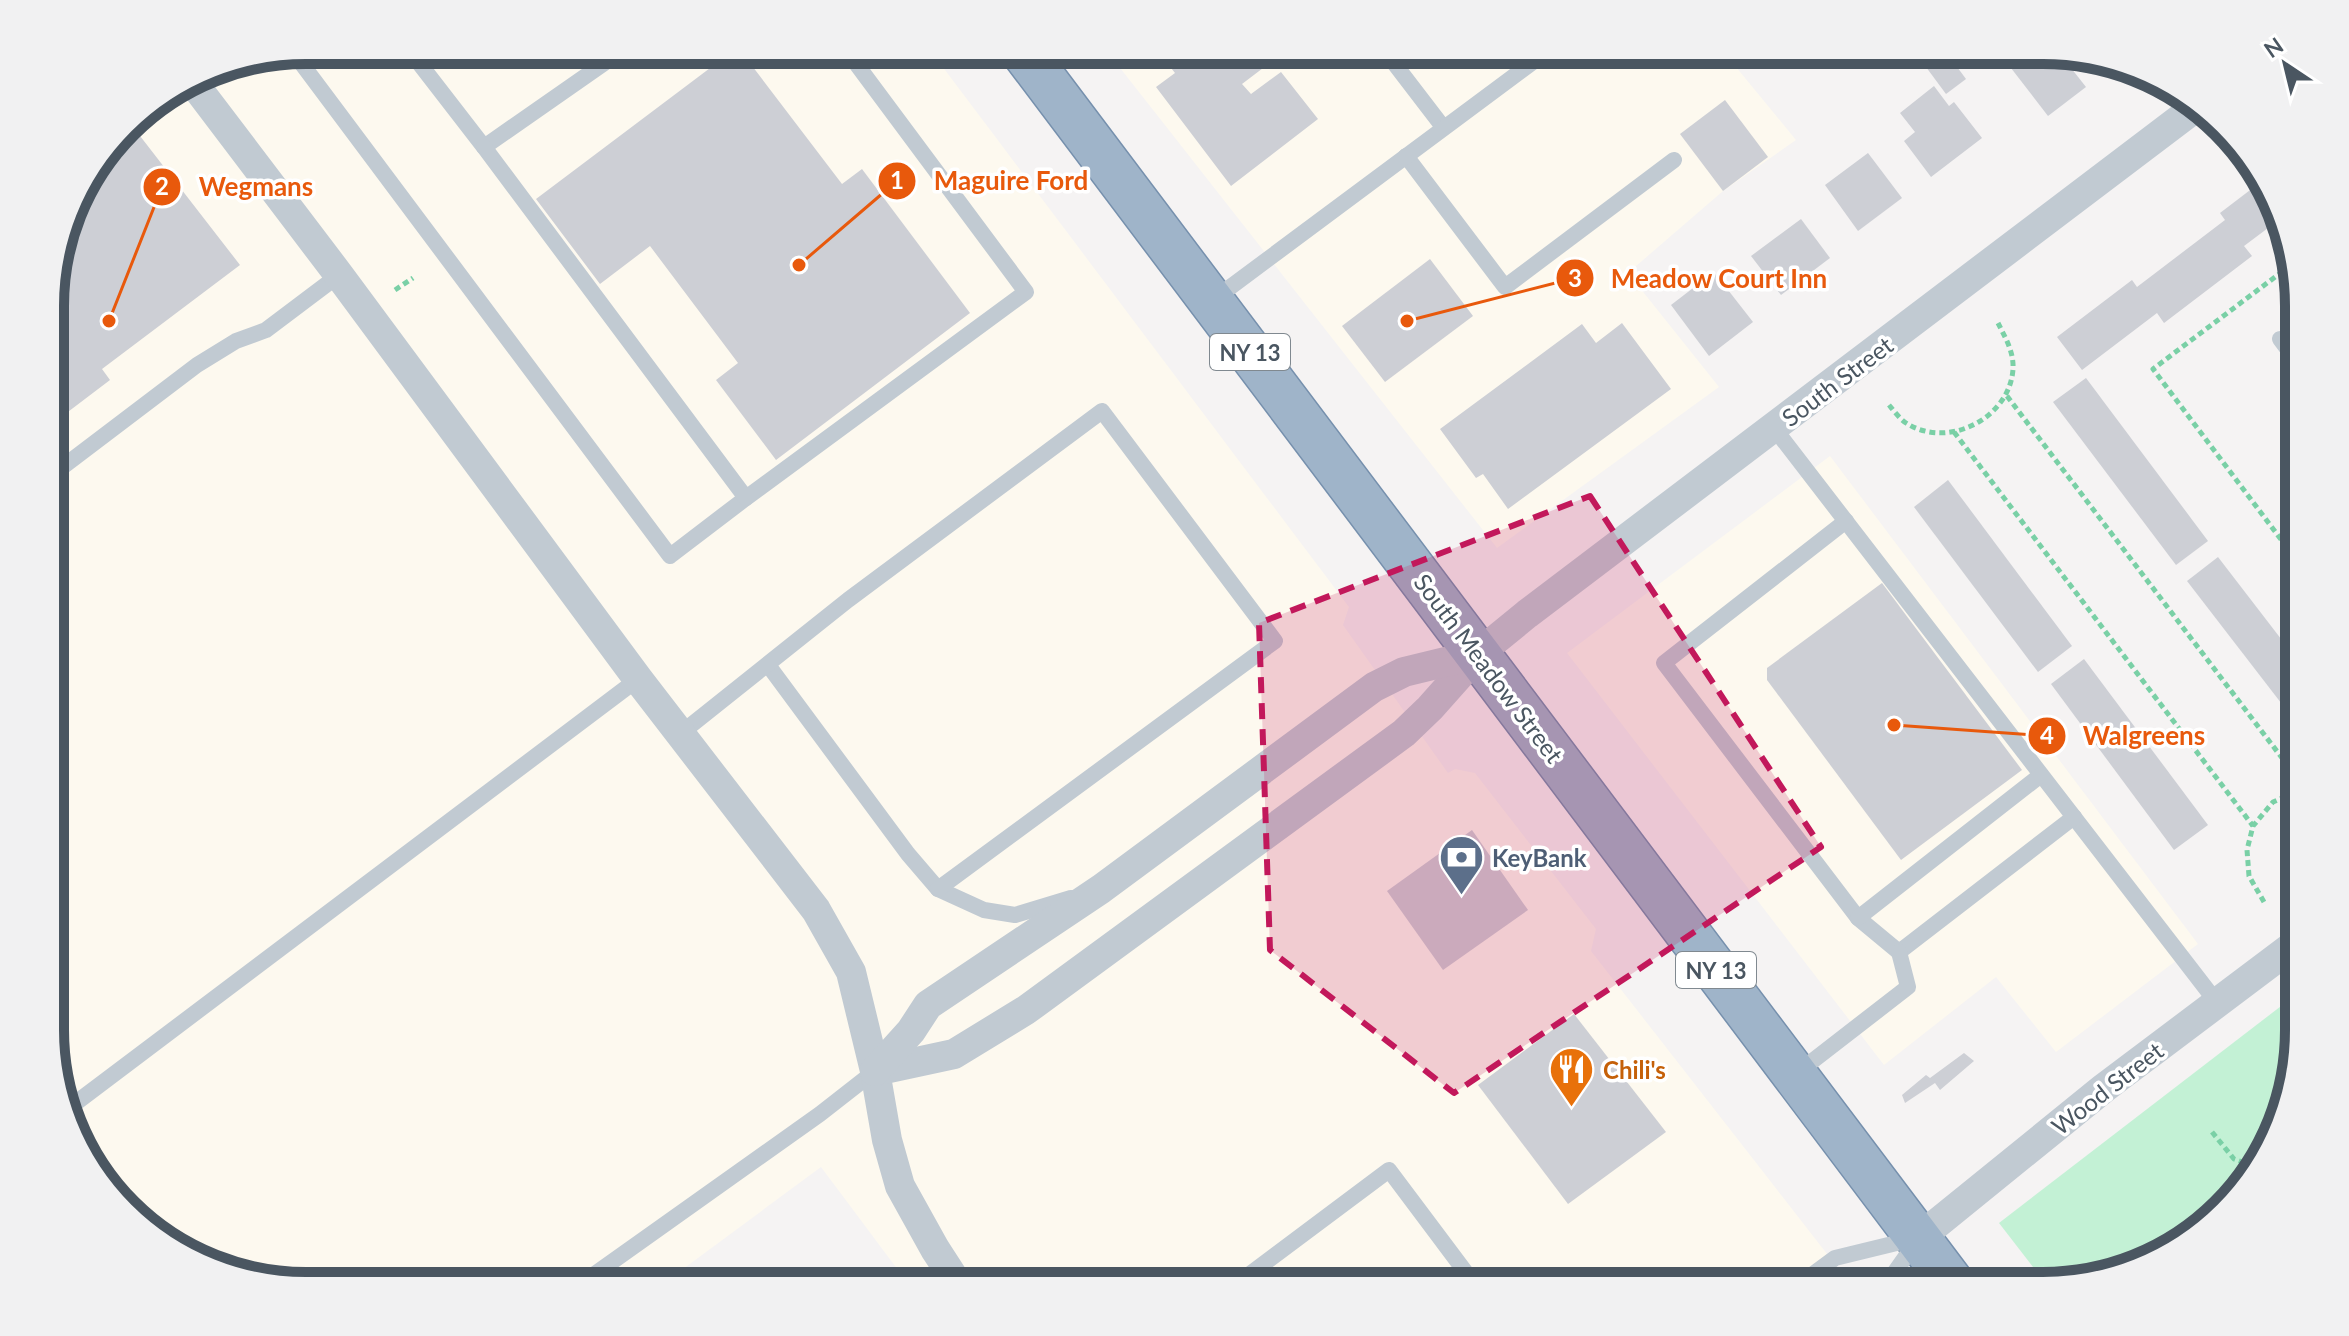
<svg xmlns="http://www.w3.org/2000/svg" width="2349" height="1336" viewBox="0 0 2349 1336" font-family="Lato,sans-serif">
	<rect width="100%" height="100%" fill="#f5f3f3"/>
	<g fill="#fdf9ef">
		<path d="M306 50H930L1349 607 1343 625 1448 773 1455 769 1475 773 1596 929 1591 951 1852 1286H910L821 1167 660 1286H305L178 1252 93 1173 52 1063V273L77 192 137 114 208 69Z"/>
		<path d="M1106 50H1722L1796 140 1723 191 1628 273 1719 387 1497 548Z"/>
		<path d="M1830 456 2198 944 2056 1052 1996 977 1884 1065 1567 653Z"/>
	</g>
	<path fill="#c3f1d5" d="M2298 993V1047L2265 1158 2172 1252 2060 1285H2047L1999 1223Z"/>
	<g fill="#cdcfd5">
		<path d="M734 50H740L842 184 862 169 970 313 776 460 716 380 738 363 650 246 600 284 536 199Z"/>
		<path d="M1157 50H1287L1242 84 1251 94 1281 72 1318 119 1231 186 1156 87 1175 73Z"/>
		<path d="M2016 50H2044L2060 54 2086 87 2048 116 2004 59Z"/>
		<path d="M1946 52 1966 79 1946 94 1926 67Z"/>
		<path d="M1934 86 1949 106 1954 102 1982 138 1931 177 1904 141 1915 132 1900 113Z"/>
		<path d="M1725 100 1768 157 1723 191 1680 134Z"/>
		<path d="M130 123 240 265 102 369 110 380 52 424V273L77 192Z"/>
		<path d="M1868 153 1902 198 1858 231 1825 185Z"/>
		<path d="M2262 181 2276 222 2244 246 2252 256 2164 323 2157 313 2082 370 2057 337 2132 280 2137 287 2225 220 2220 213Z"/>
		<path d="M1801 219 1830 258 1781 295 1751 256Z"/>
		<path d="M1430 259 1473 316 1385 382 1342 326Z"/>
		<path d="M1714 272 1753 322 1709 356 1671 305Z"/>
		<path d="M1622 323 1671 389 1508 509 1483 474 1476 478 1440 429 1582 324 1596 343Z"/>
		<path d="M2086 378 2208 541 2176 565 2053 402Z"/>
		<path d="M1948 480 2072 646 2038 672 1914 507Z"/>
		<path d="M2218 557 2298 661V725L2187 581Z"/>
		<path d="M1882 583 2022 770 1901 860 1767 680V668Z"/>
		<path d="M2084 659 2208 825 2174 850 2051 684Z"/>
		<path d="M1472 830 1528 910 1443 970 1387 891Z"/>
		<path d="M1574 1014 1666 1132 1568 1204 1478 1085Z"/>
		<path d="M1964 1053 1974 1061 1940 1090 1935 1083 1905 1103 1902 1095 1926 1075 1930 1078Z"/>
	</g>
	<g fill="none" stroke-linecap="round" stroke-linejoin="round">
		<defs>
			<path id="trunk" d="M1022 50 1954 1286"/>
		</defs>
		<use href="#trunk" stroke="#7690ad" stroke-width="47"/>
		<g stroke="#7ad0a6" stroke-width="5" stroke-dasharray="6 4" stroke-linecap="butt">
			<path d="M2291 265 2153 369 2298 562"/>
			<path d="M395 290 413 278"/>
			<path d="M2007 396 2298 779"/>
			<path d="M1889 405C1894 411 1900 419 1906 423 1948 450 2010 418 2013 369 2014 352 2005 337 1998 323"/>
			<path d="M1954 432 2253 826"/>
			<path d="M2264 902 2249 876 2247 850 2253 826 2273 802 2298 791"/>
			<path d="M2212 1132 2234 1159 2256 1167"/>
		</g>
		<g stroke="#c1cad2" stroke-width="16">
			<path d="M409 50 484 147 623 50"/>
			<path d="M1384 50 1443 127"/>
			<path d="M293 52 670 556 746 498"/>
			<path d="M484 147 746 498 1026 292 846 50"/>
			<path d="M1406 156 1505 287 1674 160"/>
			<path d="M1213 300 1549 50"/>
			<path d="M2280 339 2298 363"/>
			<path d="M1774 428 2218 1004"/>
			<path d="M52 475 197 365 236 341 266 330 339 275"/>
			<path d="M1846 521 1664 663 1858 918 1899 952 2074 817"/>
			<path d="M768 665 908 854 938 889 984 910 1015 915 1071 898"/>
			<path d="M680 734 848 600 1102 411 1275 641 938 889"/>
			<path d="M1858 918 2041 775"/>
			<path d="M1797 1073 1908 987 1899 952"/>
			<path d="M69 1108 638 679"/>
			<path d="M578 1286 820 1114 875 1071"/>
			<path d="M1234 1286 1389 1170 1476 1286"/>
			<path d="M1797 1286 1835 1258 1913 1239"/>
			<path d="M1885 1286 1916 1242"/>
		</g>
		<g stroke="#c1cad2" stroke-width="30">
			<path d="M191 80 339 275 638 679 816 910 851 972 875 1071 887 1140 900 1186 935 1249 959 1286"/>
			<path d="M875 1071 954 1054 1026 1010 1404 733 1430 708 1478 654 1527 614 2196 107"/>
			<path d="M875 1071 911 1031 928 1005 1101 889 1374 687 1404 672 1478 654"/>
			<path d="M1919 1238 2104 1088 2298 942"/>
		</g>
		<use href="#trunk" stroke="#9fb4c9" stroke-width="44"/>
	</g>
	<path fill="#c2185b" fill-opacity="0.2" stroke="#c2185b" stroke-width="6" stroke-dasharray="16 10" stroke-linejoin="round" d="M1590 496 1821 847 1454 1093 1270 950 1259 623Z"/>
	<defs>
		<symbol id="bank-pin" viewBox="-11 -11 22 30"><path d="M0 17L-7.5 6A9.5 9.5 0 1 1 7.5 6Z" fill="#5c6f8a" stroke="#fff"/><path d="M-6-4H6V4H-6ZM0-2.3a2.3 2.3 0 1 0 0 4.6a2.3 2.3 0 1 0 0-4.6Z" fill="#fff"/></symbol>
		<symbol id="restaurant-pin" viewBox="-11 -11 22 30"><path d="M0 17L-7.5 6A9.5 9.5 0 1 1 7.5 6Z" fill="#e8710a" stroke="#fff"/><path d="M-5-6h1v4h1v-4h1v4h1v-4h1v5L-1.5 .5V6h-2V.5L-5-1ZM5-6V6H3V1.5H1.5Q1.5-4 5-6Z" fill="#fff"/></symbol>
	</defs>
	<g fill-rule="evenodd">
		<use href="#bank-pin" x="1436" y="832" width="51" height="69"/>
		<use href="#restaurant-pin" x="1546" y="1044" width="51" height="69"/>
	</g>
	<g text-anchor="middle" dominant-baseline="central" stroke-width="7" stroke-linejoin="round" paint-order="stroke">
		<g fill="#fff" stroke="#808990" stroke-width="2">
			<rect x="1210" y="334" width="80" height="36" rx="6"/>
			<rect x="1676" y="952" width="80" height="36" rx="6"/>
		</g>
		<g font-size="22" font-weight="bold" fill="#4a5661">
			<text x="1250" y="352">NY 13</text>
			<text x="1716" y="970">NY 13</text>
		</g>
		<g font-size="24" fill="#4a5661" stroke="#fff">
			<text transform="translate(1837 381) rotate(-37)">South Street</text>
			<text transform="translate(1489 668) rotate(53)">South Meadow Street</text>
			<text transform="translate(2107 1088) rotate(-38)">Wood Street</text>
		</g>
		<g font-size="24" font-weight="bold" fill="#4e5e75" stroke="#fff" text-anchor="start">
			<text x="1492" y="857">KeyBank</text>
		</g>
		<g font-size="24" font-weight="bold" fill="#c56008" stroke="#fff" text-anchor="start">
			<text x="1603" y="1069">Chili's</text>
		</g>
	</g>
	<path d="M0 0H2349V1336H0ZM306 64H2043A242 242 0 0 1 2285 306V1030A242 242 0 0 1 2043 1272H306A242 242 0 0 1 64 1030V306A242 242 0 0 1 306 64Z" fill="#f1f1f2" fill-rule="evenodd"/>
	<path fill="none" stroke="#4a5661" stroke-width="10" d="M306 64H2043A242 242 0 0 1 2285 306V1030A242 242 0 0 1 2043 1272H306A242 242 0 0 1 64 1030V306A242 242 0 0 1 306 64Z"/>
	<path fill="none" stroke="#e8590c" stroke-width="3" d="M799 265L897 181M109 321L162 187M1407 321L1575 278M1894 725L2047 736"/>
	<g fill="#e8590c" stroke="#fff" stroke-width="3">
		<circle cx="799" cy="265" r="8"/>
		<circle cx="109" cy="321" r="8"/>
		<circle cx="1407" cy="321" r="8"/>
		<circle cx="1894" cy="725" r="8"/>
		<circle cx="897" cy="181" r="20"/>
		<circle cx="162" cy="187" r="20"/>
		<circle cx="1575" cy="278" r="20"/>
		<circle cx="2047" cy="736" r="20"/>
	</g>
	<g font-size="24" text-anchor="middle" font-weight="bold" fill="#fff">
		<text x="897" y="189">1</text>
		<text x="162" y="195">2</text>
		<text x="1575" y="287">3</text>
		<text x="2047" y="744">4</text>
	</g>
	<g font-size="26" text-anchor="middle" font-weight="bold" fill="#e8590c" stroke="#fff" stroke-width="7" stroke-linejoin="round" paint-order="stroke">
		<text x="1011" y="190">Maguire Ford</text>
		<text x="256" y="196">Wegmans</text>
		<text x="1719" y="288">Meadow Court Inn</text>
		<text x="2144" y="745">Walgreens</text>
	</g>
	<g transform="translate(2285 64) rotate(325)" stroke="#ffffff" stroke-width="6" paint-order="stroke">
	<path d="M0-6L14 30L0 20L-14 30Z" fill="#4a5661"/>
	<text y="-12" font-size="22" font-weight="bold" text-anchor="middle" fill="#4a5661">N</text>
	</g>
</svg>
